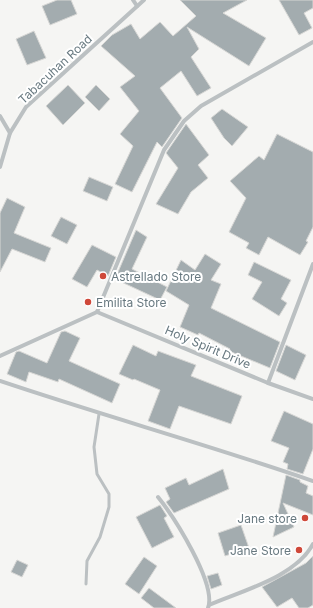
<svg xmlns="http://www.w3.org/2000/svg" width="313" height="608" viewBox="0 0 313 608" font-family="Inter,sans-serif">
	<rect width="100%" height="100%" fill="#f5f5f3"/>
	<g fill="#a3acaf" stroke="#d7d7d5">
		<path d="M57 0H71L77 14 50 25 42 6Z"/>
		<path d="M180 0H247L223 13 266 38 249 66 187 27 199 49 191 57 211 88 197 96 181 71 160 88 182 118 162 147 157 142 132 192 115 184 133 146 120 134 139 111 120 87 135 76 101 46 112 35 131 24 140 39 160 22 173 36 196 16Z"/>
		<path d="M279 0H313V8L304 13 312 28 299 35Z"/>
		<path d="M34 31 46 58 27 65 16 39Z"/>
		<path d="M68 85 85 103 63 125 46 106Z"/>
		<path d="M96 85 110 99 99 111 85 97Z"/>
		<path d="M222 109 248 127 232 146 224 138 211 118Z"/>
		<path d="M186 124 209 155 198 165 208 178 191 192 178 214 156 204 178 168 166 153Z"/>
		<path d="M277 134 313 152V227L306 241 308 242 300 255 268 237 259 255 246 248 249 243 229 232 246 198 230 181 259 156 264 160Z"/>
		<path d="M89 177 113 187 107 201 83 191Z"/>
		<path d="M7 198 25 207 14 233 51 248 45 262 12 249 0 272V213Z"/>
		<path d="M61 217 77 225 67 244 51 236Z"/>
		<path d="M136 230 147 237 132 269 167 287 160 300 115 279Z"/>
		<path d="M92 245 116 257 108 276 97 270 87 287 72 279Z"/>
		<path d="M205 254 221 264 211 280 221 284 211 308 280 342 270 368 229 351 230 349 199 333 198 335 180 327 189 305 166 291 181 260 195 270Z"/>
		<path d="M254 262 291 280 281 299 287 303 279 316 252 299 262 282 248 275Z"/>
		<path d="M65 331 80 338 69 361 120 384 112 403 59 379 58 382 29 372 26 382 7 374 16 352 19 351 47 363 61 332Z"/>
		<path d="M133 345 156 356 158 351 196 365 191 376 242 396 231 424 179 406 170 429 148 421 160 390 134 379 133 380 119 374Z"/>
		<path d="M286 345 306 355 295 380 276 371Z"/>
		<path d="M284 411 313 424V449L303 474 287 469 288 464 283 462 289 448 271 441Z"/>
		<path d="M223 469 229 489 174 513 166 502 170 499 165 488 186 478 189 485Z"/>
		<path d="M286 475 300 480V482L308 486 306 493 313 496V515L283 503 294 527 273 537Z"/>
		<path d="M160 505 167 516 164 518 174 537 152 548 136 517Z"/>
		<path d="M241 525 249 548 225 556 218 533Z"/>
		<path d="M313 556V605L308 608H299L292 598 277 607 262 587 306 563Z"/>
		<path d="M144 557 157 566 139 594 125 584Z"/>
		<path d="M17 560 28 565 22 577 11 572Z"/>
		<path d="M218 573 222 585 211 589 207 576Z"/>
		<path d="M149 588 176 608H154L141 598Z"/>
	</g>
	<g fill="none" stroke-linecap="round" stroke-linejoin="round">
		<path stroke="#bbc0c2" stroke-width="3" d="M86 584 87 561 100 537 109 507V494L97 474 94 447 99 414"/>
		<g stroke="#bbc0c2" stroke-width="4">
			<path d="M133 0 137 6"/>
			<path d="M0 116 10 133"/>
			<path d="M0 167 10 133 26 107 144 0"/>
			<path d="M97 312 268 383 313 399"/>
			<path d="M0 356 97 312 164 150 184 121 201 106 313 42"/>
			<path d="M0 381C104 416 209 445 313 481"/>
			<path d="M268 383 313 264"/>
			<path d="M158 497C174 517 217 584 208 608"/>
			<path d="M209 605C241 591 296 577 313 544"/>
		</g>
	</g>
	<g fill="#cf4839" stroke="#fff" stroke-width="1.5">
		<circle cx="103" cy="276" r="4"/>
		<circle cx="88" cy="302" r="4"/>
		<circle cx="305" cy="518" r="4"/>
		<circle cx="299" cy="550" r="4"/>
	</g>
	<g text-anchor="middle" dominant-baseline="central" stroke-width="4" stroke-linejoin="round" paint-order="stroke">
		<g font-size="12" fill="#687980" stroke="#fff">
			<text transform="translate(55 69) rotate(-43)">Tabacuhan Road</text>
			<text transform="translate(208 347) rotate(23)">Holy Spirit Drive</text>
		</g>
		<g font-size="12" fill="#687980" stroke="#fff" text-anchor="start">
			<text x="111" y="276">Astrellado Store</text>
			<text x="96" y="302">Emilita Store</text>
			<text x="297" y="518" text-anchor="end">Jane store</text>
			<text x="291" y="550" text-anchor="end">Jane Store</text>
		</g>
	</g>
</svg>
